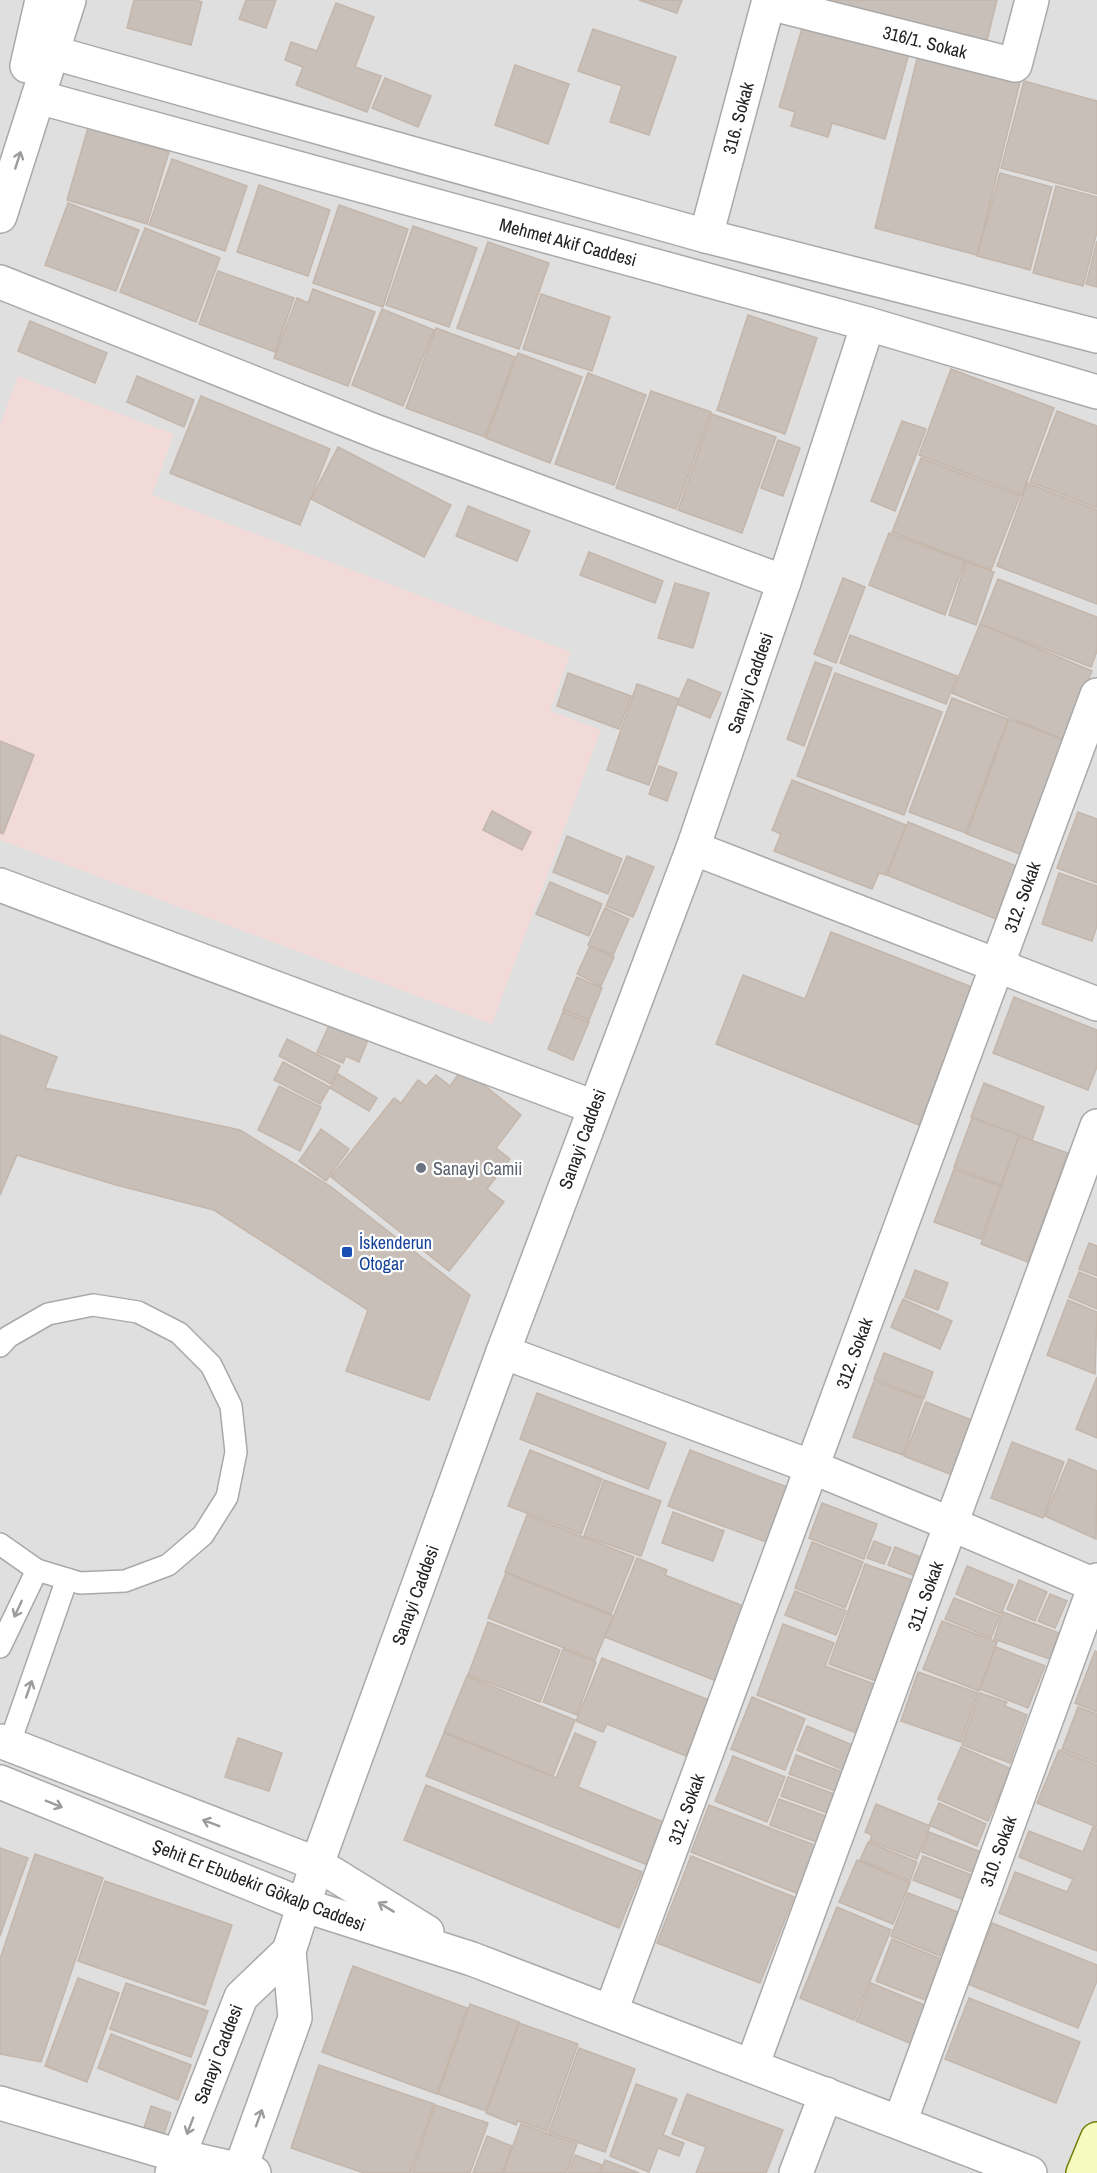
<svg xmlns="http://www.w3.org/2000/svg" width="1097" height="2173" viewBox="0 0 1097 2173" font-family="'Archivo Narrow',sans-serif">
	<rect width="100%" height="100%" fill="#f2efe9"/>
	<rect fill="#e0dfdf" x="0" y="0" width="1097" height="2173"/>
	<path fill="#f2dad9" d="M18 376 174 434 152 495 571 652 550 711 601 730 492 1024 0 840V425Z"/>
	<g fill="#c7bfb8" stroke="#c4b6ab" stroke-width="1.5">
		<path d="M134 0H195L202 2 191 45 127 28Z"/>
		<path d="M246 0H276L266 28 239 19Z"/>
		<path d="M639 0H682L677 13Z"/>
		<path d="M809 0H997L986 44Z"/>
		<path d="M336 3 374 17 355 67 381 76 367 112 296 85 303 67 285 60 291 42 317 51Z"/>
		<path d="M805 18 910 50 885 139 832 123 828 137 791 126 795 112 779 107Z"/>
		<path d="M593 29 676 57 649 135 610 122 622 86 578 71Z"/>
		<path d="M919 51 1021 78 977 255 875 228Z"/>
		<path d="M515 65 569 84 548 144 495 125Z"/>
		<path d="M385 78 431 96 418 127 372 108Z"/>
		<path d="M1024 81 1097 101V194L1001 168Z"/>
		<path d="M88 128 169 152 147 224 67 200Z"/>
		<path d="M172 159 247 186 225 251 149 225Z"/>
		<path d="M1000 173 1052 187 1030 270 977 256Z"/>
		<path d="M259 185 330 210 308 276 237 252Z"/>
		<path d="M1056 186 1097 197V232L1083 286 1033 273Z"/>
		<path d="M68 203 139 230 116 291 45 265Z"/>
		<path d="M339 205 408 229 383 307 313 283Z"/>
		<path d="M413 226 477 248 449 327 386 305Z"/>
		<path d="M145 228 220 258 196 322 120 292Z"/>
		<path d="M1097 241V287L1086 284Z"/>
		<path d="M488 242 549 263 519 349 457 328Z"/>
		<path d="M218 271 294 298 275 352 199 324Z"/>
		<path d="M313 289 375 312 348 386 274 358 297 298 308 303Z"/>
		<path d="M541 294 610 317 592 371 523 349Z"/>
		<path d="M382 309 434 330 403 406 352 385Z"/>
		<path d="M748 315 817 338 785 434 717 410Z"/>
		<path d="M30 321 107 353 95 383 18 351Z"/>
		<path d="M436 328 515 357 485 437 406 408Z"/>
		<path d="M518 353 582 377 550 463 486 438Z"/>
		<path d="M951 369 1054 408 1022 495 919 455Z"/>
		<path d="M588 373 646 395 614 485 555 464Z"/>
		<path d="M137 376 194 400 184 427 127 402Z"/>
		<path d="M651 391 711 412 676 509 616 488Z"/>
		<path d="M201 396 330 449 300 525 170 473Z"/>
		<path d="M1057 411 1097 426V508L1030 482Z"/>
		<path d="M712 414 776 437 742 533 678 510Z"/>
		<path d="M902 421 926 429 895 511 871 501Z"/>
		<path d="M778 440 800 448 783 496 761 488Z"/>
		<path d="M338 447 451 505 424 557 311 499Z"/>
		<path d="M921 458 1020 496 991 570 892 532Z"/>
		<path d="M1027 483 1097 510V604L997 566Z"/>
		<path d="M468 506 530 531 517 561 456 536Z"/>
		<path d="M889 533 965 561 945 615 869 585Z"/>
		<path d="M589 552 663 581 655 603 580 575Z"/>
		<path d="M966 562 994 572 976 625 949 615Z"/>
		<path d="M843 578 865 587 836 663 814 654Z"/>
		<path d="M998 579 1097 617V651L1091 667 980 624Z"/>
		<path d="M675 583 709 593 693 648 658 638Z"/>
		<path d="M980 624 1092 671 1064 740 952 693Z"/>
		<path d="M850 635 957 676 946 704 840 663Z"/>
		<path d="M815 662 832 668 804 746 787 739Z"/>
		<path d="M568 673 631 696 619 729 557 706Z"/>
		<path d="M835 673 942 712 904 815 797 776Z"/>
		<path d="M688 679 721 693 710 718 677 704Z"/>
		<path d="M637 684 679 699 649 785 607 770Z"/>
		<path d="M952 698 1008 719 966 833 909 812Z"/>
		<path d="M1009 719 1064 740 1022 855 967 834Z"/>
		<path d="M0 741 34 755 3 834 0 833Z"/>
		<path d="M659 766 677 773 667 801 649 794Z"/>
		<path d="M792 780 906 825 886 875 879 873 872 889 774 851 781 834 772 830Z"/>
		<path d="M492 811 531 832 522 850 483 830Z"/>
		<path d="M1078 812 1097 819V883L1057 868Z"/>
		<path d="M908 822 1016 866 996 919 887 875Z"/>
		<path d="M567 836 622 859 608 894 553 872Z"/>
		<path d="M627 856 654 867 633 917 606 906Z"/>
		<path d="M1059 873 1097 886V926L1092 941 1042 924Z"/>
		<path d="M550 882 602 904 589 936 536 914Z"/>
		<path d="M605 908 629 919 613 955 588 945Z"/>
		<path d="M831 932 972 987 919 1125 716 1044 743 975 805 999Z"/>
		<path d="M590 946 614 957 601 986 577 974Z"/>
		<path d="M577 977 602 988 589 1020 563 1010Z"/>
		<path d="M1014 997 1097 1030V1067L1088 1090 993 1053Z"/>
		<path d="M563 1012 589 1022 573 1060 548 1049Z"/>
		<path d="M330 1023 368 1040 359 1062 346 1056 343 1063 317 1052Z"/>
		<path d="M0 1035 57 1057 45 1088 240 1130 330 1186 470 1295 429 1400 346 1371 368 1310 214 1210 116 1185 17 1155 0 1195Z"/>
		<path d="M287 1039 340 1066 331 1084 279 1056Z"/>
		<path d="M283 1062 330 1087 320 1104 274 1080Z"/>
		<path d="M463 1068 521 1115 496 1148 510 1159 487 1189 504 1202 449 1271 331 1177 394 1098 401 1103 418 1080 426 1086 436 1075 450 1086Z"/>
		<path d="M338 1074 377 1098 369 1111 330 1088Z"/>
		<path d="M984 1083 1044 1107 1032 1140 971 1117Z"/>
		<path d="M279 1086 321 1107 300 1151 258 1130Z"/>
		<path d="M972 1118 1019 1135 1001 1185 954 1167Z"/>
		<path d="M321 1129 349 1149 326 1181 299 1161Z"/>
		<path d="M1019 1136 1068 1153 1028 1262 981 1244Z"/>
		<path d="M954 1169 1000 1186 981 1239 934 1222Z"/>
		<path d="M1089 1243 1097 1246V1276L1079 1269Z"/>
		<path d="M915 1270 948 1283 938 1310 905 1297Z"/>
		<path d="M1079 1272 1097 1279V1309L1069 1297Z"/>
		<path d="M903 1299 952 1321 940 1349 891 1327Z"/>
		<path d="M1068 1300 1097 1312 1095 1374 1047 1355Z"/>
		<path d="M884 1353 933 1372 924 1398 874 1379Z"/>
		<path d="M1097 1377V1438L1076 1429Z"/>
		<path d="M874 1381 923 1399 903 1455 853 1437Z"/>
		<path d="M537 1393 666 1443 648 1489 520 1439Z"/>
		<path d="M926 1402 974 1421 952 1475 904 1456Z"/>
		<path d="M1012 1442 1064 1462 1043 1518 991 1498Z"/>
		<path d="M530 1450 602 1479 581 1534 508 1506Z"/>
		<path d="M690 1450 787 1487 766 1542 668 1506Z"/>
		<path d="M1069 1459 1097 1471 1096 1539 1045 1516Z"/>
		<path d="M604 1480 661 1501 641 1556 584 1536Z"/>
		<path d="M822 1503 877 1524 864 1559 809 1538Z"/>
		<path d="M673 1512 724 1531 713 1561 662 1543Z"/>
		<path d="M527 1515 634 1557 611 1614 505 1572Z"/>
		<path d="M874 1541 891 1548 884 1564 867 1558Z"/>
		<path d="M812 1542 863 1562 845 1608 795 1588Z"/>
		<path d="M895 1547 923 1558 915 1576 888 1565Z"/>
		<path d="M637 1558 667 1570 665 1575 748 1608 719 1682 605 1637Z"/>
		<path d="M865 1564 912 1580 876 1681 829 1664Z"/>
		<path d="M967 1566 1013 1585 1001 1614 956 1594Z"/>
		<path d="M506 1573 613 1616 595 1660 488 1618Z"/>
		<path d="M1019 1580 1047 1592 1035 1621 1007 1609Z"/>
		<path d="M795 1591 846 1611 836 1635 785 1615Z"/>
		<path d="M1050 1594 1067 1601 1055 1628 1038 1621Z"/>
		<path d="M954 1598 1000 1616 991 1638 945 1619Z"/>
		<path d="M1003 1612 1059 1633 1050 1659 994 1639Z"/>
		<path d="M942 1621 997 1642 979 1691 923 1669Z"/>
		<path d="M488 1622 560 1650 540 1702 468 1675Z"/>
		<path d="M783 1624 834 1643 825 1666 877 1685 859 1734 757 1695Z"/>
		<path d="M996 1647 1045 1666 1028 1708 980 1689Z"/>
		<path d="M563 1649 596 1662 577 1715 543 1702Z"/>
		<path d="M1095 1651 1097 1652V1712L1075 1703Z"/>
		<path d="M602 1658 709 1700 686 1756 607 1724 603 1732 576 1721Z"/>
		<path d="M918 1672 978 1693 961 1742 901 1721Z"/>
		<path d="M467 1676 575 1720 553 1776 444 1732Z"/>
		<path d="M980 1693 1007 1702 1005 1706 1027 1715 1010 1763 962 1745Z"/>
		<path d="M752 1697 805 1719 785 1770 731 1749Z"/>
		<path d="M1078 1707 1097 1714V1763L1062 1749Z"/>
		<path d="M807 1726 857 1747 846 1771 797 1750Z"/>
		<path d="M444 1733 556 1778 575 1733 596 1742 578 1787 668 1824 650 1866 426 1776Z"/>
		<path d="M238 1738 282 1753 269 1791 225 1777Z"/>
		<path d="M961 1747 1011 1769 988 1821 938 1799Z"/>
		<path d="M1059 1750 1097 1765V1827L1037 1803Z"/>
		<path d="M796 1755 845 1773 838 1792 789 1774Z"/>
		<path d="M733 1756 785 1777 767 1822 715 1801Z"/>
		<path d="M788 1777 837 1795 830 1814 781 1796Z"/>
		<path d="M426 1785 642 1872 619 1928 404 1840Z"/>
		<path d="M779 1799 831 1818 822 1844 770 1825Z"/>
		<path d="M939 1803 986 1824 977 1846 929 1825Z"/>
		<path d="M876 1804 930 1826 917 1859 870 1841 872 1835 865 1832Z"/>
		<path d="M709 1805 817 1846 799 1894 691 1852Z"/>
		<path d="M1093 1827 1097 1829V1951L999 1913 1015 1872 1067 1892 1073 1879 1019 1857 1029 1831 1083 1852Z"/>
		<path d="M929 1832 981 1852 972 1872 922 1852Z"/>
		<path d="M868 1842 917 1862 910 1881 860 1860Z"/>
		<path d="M0 1848 28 1858 0 1936Z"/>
		<path d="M35 1854 103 1878 41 2062 0 2054V1959Z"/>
		<path d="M691 1856 794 1897 760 1983 657 1943Z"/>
		<path d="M923 1856 974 1876 964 1900 913 1880Z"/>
		<path d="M857 1860 910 1883 893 1924 839 1902Z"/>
		<path d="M105 1881 232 1925 205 2005 78 1961Z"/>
		<path d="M908 1893 958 1912 940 1956 891 1936Z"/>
		<path d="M837 1907 891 1930 854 2020 800 1998Z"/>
		<path d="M992 1923 1097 1965V1981L1078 2028 968 1984Z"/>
		<path d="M892 1939 941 1959 925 2000 876 1981Z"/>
		<path d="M353 1966 467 2008 437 2094 322 2052Z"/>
		<path d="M78 1978 119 1993 87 2082 45 2066Z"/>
		<path d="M126 1983 208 2011 191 2057 110 2029Z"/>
		<path d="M871 1983 927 2006 912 2044 856 2021Z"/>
		<path d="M969 1998 1080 2042 1056 2103 945 2059Z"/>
		<path d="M470 2004 519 2022 486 2111 438 2094Z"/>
		<path d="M519 2023 578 2044 547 2131 518 2121 516 2125 486 2113Z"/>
		<path d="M111 2034 191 2065 178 2100 98 2068Z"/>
		<path d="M579 2048 635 2069 605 2152 549 2132Z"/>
		<path d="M319 2065 434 2104 410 2173H364L291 2148Z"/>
		<path d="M636 2084 677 2099 663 2135 684 2143 679 2156 658 2148 649 2172 610 2156Z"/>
		<path d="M687 2094 783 2130 766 2173H696L706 2147 672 2134Z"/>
		<path d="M435 2105 488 2123 470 2173H412Z"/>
		<path d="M151 2106 171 2113 163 2137 143 2131Z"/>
		<path d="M521 2124 577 2144 566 2173H503Z"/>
		<path d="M487 2136 512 2146 502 2173H473Z"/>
		<path d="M575 2155 602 2165 599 2173H568Z"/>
		<path d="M605 2160 639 2173H600Z"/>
	</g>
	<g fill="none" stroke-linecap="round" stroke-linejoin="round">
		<defs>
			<g id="service">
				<path d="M0 1346 8 1337 48 1314 93 1305 138 1312 179 1333 211 1365 231 1406 236 1452 227 1497 203 1535 168 1565 125 1581 80 1583 37 1570 0 1544"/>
				<path d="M0 1647 37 1570"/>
				<path d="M9 1745 67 1579"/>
			</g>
			<g id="minor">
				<path d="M769 3 1015 65 1032 0"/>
				<path d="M706 236 769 0"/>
				<path d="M0 282 377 432 784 582"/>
				<path d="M693 848 1097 1004"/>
				<path d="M0 885 594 1107"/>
				<path d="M503 1352 812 1467 951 1524 1097 1586"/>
				<path d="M0 1741 317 1864 427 1932"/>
				<path d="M0 1782 303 1905 472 1959 1030 2173"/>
				<path d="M611 2011 1097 695"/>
				<path d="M752 2066 1097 1126"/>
				<path d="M0 2103 179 2156 254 2173"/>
				<path d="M900 2122 1097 1580"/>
				<path d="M172 2173 241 1997 289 1951"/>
				<path d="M239 2173 295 2018 289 1951 317 1864 503 1352 693 848 784 582 868 324"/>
				<path d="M796 2173 826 2094"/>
			</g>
			<g id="tertiary">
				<path d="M51 52 706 236 1097 336"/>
				<path d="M27 66 42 0"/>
				<path d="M38 97 868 324 1097 392"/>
				<path d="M0 216 69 0"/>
			</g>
			<path id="secondary" d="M1083 2173 1097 2139"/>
		</defs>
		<use href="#service" stroke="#a9a9a9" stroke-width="24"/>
		<use href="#minor" stroke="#a9a9a9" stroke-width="36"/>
		<use href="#tertiary" stroke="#a9a9a9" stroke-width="36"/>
		<use href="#secondary" stroke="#707d05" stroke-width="36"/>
		<use href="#service" stroke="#fff" stroke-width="21"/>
		<use href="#minor" stroke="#fff" stroke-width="33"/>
		<use href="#tertiary" stroke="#fff" stroke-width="33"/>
		<use href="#secondary" stroke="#f7fabf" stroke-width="33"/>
	</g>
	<defs><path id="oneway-shaft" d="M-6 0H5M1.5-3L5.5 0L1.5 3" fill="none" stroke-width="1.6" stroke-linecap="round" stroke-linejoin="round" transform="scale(1.5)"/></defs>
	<g stroke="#9c9c9c">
		<use href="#oneway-shaft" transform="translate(18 160) rotate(-72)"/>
		<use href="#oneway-shaft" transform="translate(18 1609) rotate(115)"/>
		<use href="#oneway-shaft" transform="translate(29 1689) rotate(-71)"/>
		<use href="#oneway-shaft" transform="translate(54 1804) rotate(22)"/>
		<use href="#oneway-shaft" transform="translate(211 1823) rotate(-159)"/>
		<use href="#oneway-shaft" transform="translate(386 1907) rotate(-149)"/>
		<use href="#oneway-shaft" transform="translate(259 2118) rotate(-70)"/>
		<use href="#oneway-shaft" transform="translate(190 2126) rotate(111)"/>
	</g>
	<circle fill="#6b7280" stroke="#fff" stroke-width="2" cx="421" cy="1168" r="6"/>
	<rect fill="#1a4fb4" stroke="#fff" stroke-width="2" x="341" y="1246" width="12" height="12" rx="3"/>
	<g text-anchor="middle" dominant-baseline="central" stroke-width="4.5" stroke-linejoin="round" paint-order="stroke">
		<g font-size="18" fill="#222" stroke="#fff">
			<text transform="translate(925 42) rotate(14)">316/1. Sokak</text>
			<text transform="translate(738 118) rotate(-75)">316. Sokak</text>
			<text transform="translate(568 242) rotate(15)">Mehmet Akif Caddesi</text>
			<text transform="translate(750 683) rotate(-71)">Sanayi Caddesi</text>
			<text transform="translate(1022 897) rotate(-70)">312. Sokak</text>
			<text transform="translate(582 1139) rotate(-70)">Sanayi Caddesi</text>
			<text transform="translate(854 1353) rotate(-70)">312. Sokak</text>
			<text transform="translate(415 1595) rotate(-70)">Sanayi Caddesi</text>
			<text transform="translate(925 1596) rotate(-70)">311. Sokak</text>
			<text transform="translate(686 1809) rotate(-70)">312. Sokak</text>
			<text transform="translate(998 1851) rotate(-70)">310. Sokak</text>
			<text transform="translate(259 1885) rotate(21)">Şehit Er Ebubekir Gökalp Caddesi</text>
			<text transform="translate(218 2054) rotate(-69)">Sanayi Caddesi</text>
		</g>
		<g font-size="18" fill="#5b616d" stroke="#fff" text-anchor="start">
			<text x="433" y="1168">Sanayi Camii</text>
		</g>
		<g font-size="18" fill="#164399" stroke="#fff" text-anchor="start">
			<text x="359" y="1242">İskenderun<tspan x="359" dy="21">Otogar</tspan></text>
		</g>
	</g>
</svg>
